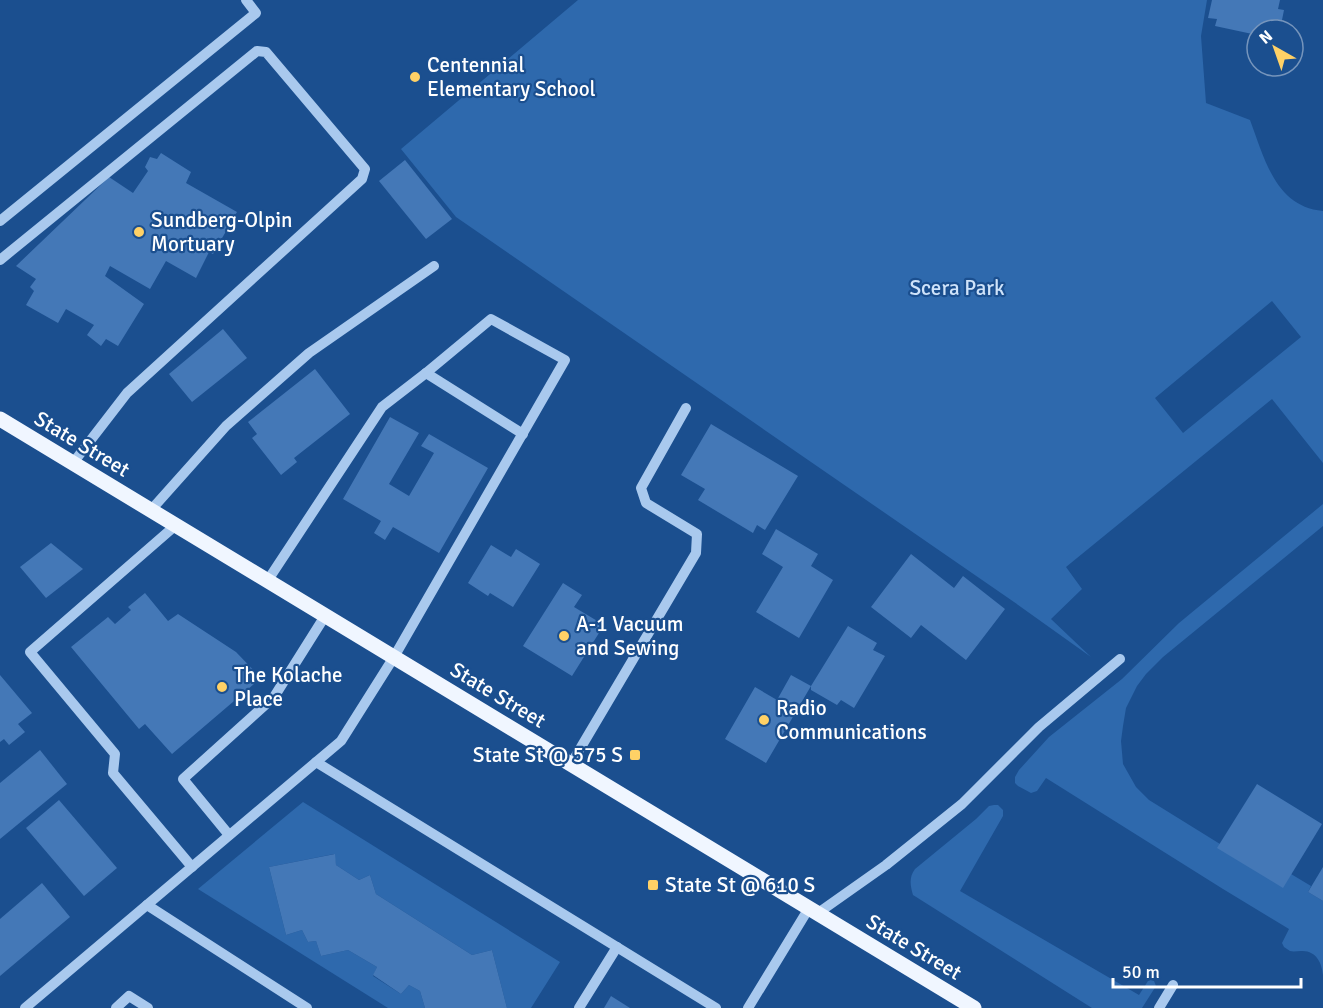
<svg xmlns="http://www.w3.org/2000/svg" width="1323" height="1008" viewBox="0 0 1323 1008" font-family="Signika,sans-serif">
	<rect width="100%" height="100%" fill="#1b4f8f"/>
	<g fill="#2e69ad" fill-rule="evenodd">
		<path d="M578 0H1207L1201 36 1206 103 1250 120C1264 157 1275 207 1323 211V463L1272 399 1066 567 1082 589 1051 619 1091 657 1014 602 456 217 401 149ZM1272 301 1301 337 1183 433 1155 398Z"/>
		<path d="M1323 504V526L1163 657 1146 674 1137 686 1126 708 1123 726 1121 741 1123 764 1136 787 1149 800 1220 844 1291 874 1311 886 1308 892 1323 901V975C1322 963 1316 950 1301 951 1297 951 1294 952 1290 951L1284 947 1282 943 1289 929 1223 889 1046 778 1037 791 1031 793 1018 786 1015 783V777L1019 770 1049 737 1122 679 1179 623Z"/>
		<path d="M303 802 560 962 531 1008H507L492 950 472 955 376 894 370 875 359 880 336 865 334 854 269 867 286 935 302 930 308 942 316 941 321 956 348 950 377 967 373 976 401 994 409 985 420 991 425 1008H388L198 889Z"/>
		<path d="M994 805H998L1003 810V816L960 891 1139 995 1148 981 1151 980 1154 981 1156 986 1142 1008H1092L913 895C910 885 909 877 915 869L976 819 989 806Z"/>
	</g>
	<g fill="#4478b7">
		<path d="M1212 0H1280L1278 9 1284 10 1280 30 1275 28V30H1257V35L1215 26 1217 19 1208 18Z"/>
		<path d="M161 153 191 172 186 183 237 212 213 254 209 252 196 278 166 261 150 289 110 266 105 276 144 304 118 346 106 339 101 346 87 335 94 325 66 309 58 323 26 305 34 291 30 287 36 279 16 266 109 177 133 193 148 171 145 167 150 157 157 159Z"/>
		<path d="M405 160 452 219 426 239 379 181Z"/>
		<path d="M223 329 247 358 192 402 169 374Z"/>
		<path d="M315 369 350 414 294 458 297 462 281 475 252 438 257 434 248 422Z"/>
		<path d="M390 417 419 433 389 484 409 496 434 453 421 446 429 434 488 468 439 553 393 527 385 540 374 533 381 521 343 499Z"/>
		<path d="M711 424 798 476 765 530 757 525 753 533 698 500 705 489 681 475Z"/>
		<path d="M776 529 818 554 811 566 833 580 799 638 756 612 783 567 762 554Z"/>
		<path d="M51 543 83 569 46 598 20 567Z"/>
		<path d="M491 545 511 557 516 549 540 564 513 607 490 593 488 596 468 583Z"/>
		<path d="M911 554 954 588 963 576 1005 609 966 660 921 625 911 638 871 607Z"/>
		<path d="M563 583 582 595 574 607 604 625 572 676 523 646Z"/>
		<path d="M145 593 168 621 178 614 236 652 261 678 172 754 145 724 139 729 71 647 108 617 115 624 131 610 128 607Z"/>
		<path d="M848 626 877 643 873 650 885 656 854 708 841 700 837 705 811 690V686Z"/>
		<path d="M0 675 32 713 18 724 25 732 9 745 4 739 0 742Z"/>
		<path d="M791 675 811 686 766 763 725 739 755 687 777 700Z"/>
		<path d="M40 750 67 784 0 839V783Z"/>
		<path d="M1257 784 1322 824 1283 888 1217 848Z"/>
		<path d="M59 800 117 868 84 896 26 828Z"/>
		<path d="M335 854 336 865 359 880 370 875 376 894 472 955 492 950 507 1008H425L420 991 409 985 401 994 373 975 377 967 348 950 321 956 316 941 308 942 302 930 286 935 269 867Z"/>
		<path d="M1323 867V901L1308 892Z"/>
		<path d="M42 883 70 917 0 976V919Z"/>
		<path d="M611 996 630 1008H604Z"/>
	</g>
	<g fill="none" stroke-linecap="round" stroke-linejoin="round">
		<g stroke="#a9c9ee" stroke-width="10">
			<path d="M0 221 256 13 246 0"/>
			<path d="M0 260 257 51 266 52 365 169 362 179 127 393 73 463"/>
			<path d="M426 373 523 434"/>
			<path d="M151 510 226 426 309 353 434 266"/>
			<path d="M176 525 30 652 115 754 113 773 192 867"/>
			<path d="M316 762 716 1008"/>
			<path d="M571 764 696 553 697 534 646 503 641 488 686 408"/>
			<path d="M229 835 183 779 274 697 325 616"/>
			<path d="M147 905 307 1008"/>
			<path d="M818 913 886 865 962 804 1039 727 1120 659"/>
			<path d="M25 1008 341 741 394 657 565 360 491 319 426 373 382 407 268 580"/>
			<path d="M116 1008 129 996 148 1008"/>
			<path d="M579 1008 617 947"/>
			<path d="M748 1008 809 908"/>
			<path d="M1159 1008 1173 985"/>
		</g>
		<path stroke="#f0f6ff" stroke-width="15" d="M0 419 974 1008"/>
	</g>
	<g fill="#ffd166" stroke="#1b4f8f" stroke-width="2">
		<circle cx="415" cy="77" r="6"/>
		<circle cx="139" cy="232" r="6"/>
		<circle cx="564" cy="636" r="6"/>
		<circle cx="222" cy="687" r="6"/>
		<circle cx="764" cy="720" r="6"/>
		<rect x="629" y="749" width="12" height="12" rx="3"/>
		<rect x="647" y="879" width="12" height="12" rx="3"/>
	</g>
	<g text-anchor="middle" dominant-baseline="central" stroke-width="4.5" stroke-linejoin="round" paint-order="stroke">
		<g font-size="21" fill="#fff" stroke="#1b4f8f" text-anchor="start">
			<text x="427" y="65">Centennial<tspan x="427" dy="24">Elementary School</tspan></text>
			<text x="151" y="220">Sundberg-Olpin<tspan x="151" dy="24">Mortuary</tspan></text>
			<text x="576" y="624">A-1 Vacuum<tspan x="576" dy="24">and Sewing</tspan></text>
			<text x="234" y="675">The Kolache<tspan x="234" dy="24">Place</tspan></text>
			<text x="776" y="708">Radio<tspan x="776" dy="24">Communications</tspan></text>
			<text x="623" y="755" text-anchor="end">State St @ 575 S</text>
			<text x="665" y="885">State St @ 610 S</text>
		</g>
		<g font-size="21" fill="#cfe3fa" stroke="#1b4f8f">
			<text x="957" y="288">Scera Park</text>
		</g>
		<g font-size="21" fill="#fff" stroke="#1b4f8f">
			<text transform="translate(82 444) rotate(31)">State Street</text>
			<text transform="translate(498 695) rotate(31)">State Street</text>
			<text transform="translate(914 947) rotate(31)">State Street</text>
		</g>
	</g>
	<g transform="translate(1275 48) rotate(320)"><circle r="28" fill="#1b4f8f" stroke="#7695bc" stroke-width="1.5"/>
	<path d="M0-4.5L10 22L0 15L-10 22Z" fill="#ffd166"/>
	<text y="-9" font-size="16" font-weight="bold" text-anchor="middle" fill="#ffffff">N</text>
	</g>
	<path d="M1113 978v9h188v-9" fill="none" stroke="#ffffff" stroke-width="3"/>
	<text x="1122" y="978" font-size="18" fill="#ffffff" stroke="#1b4f8f" stroke-width="4.5" paint-order="stroke">50 m</text>
</svg>
